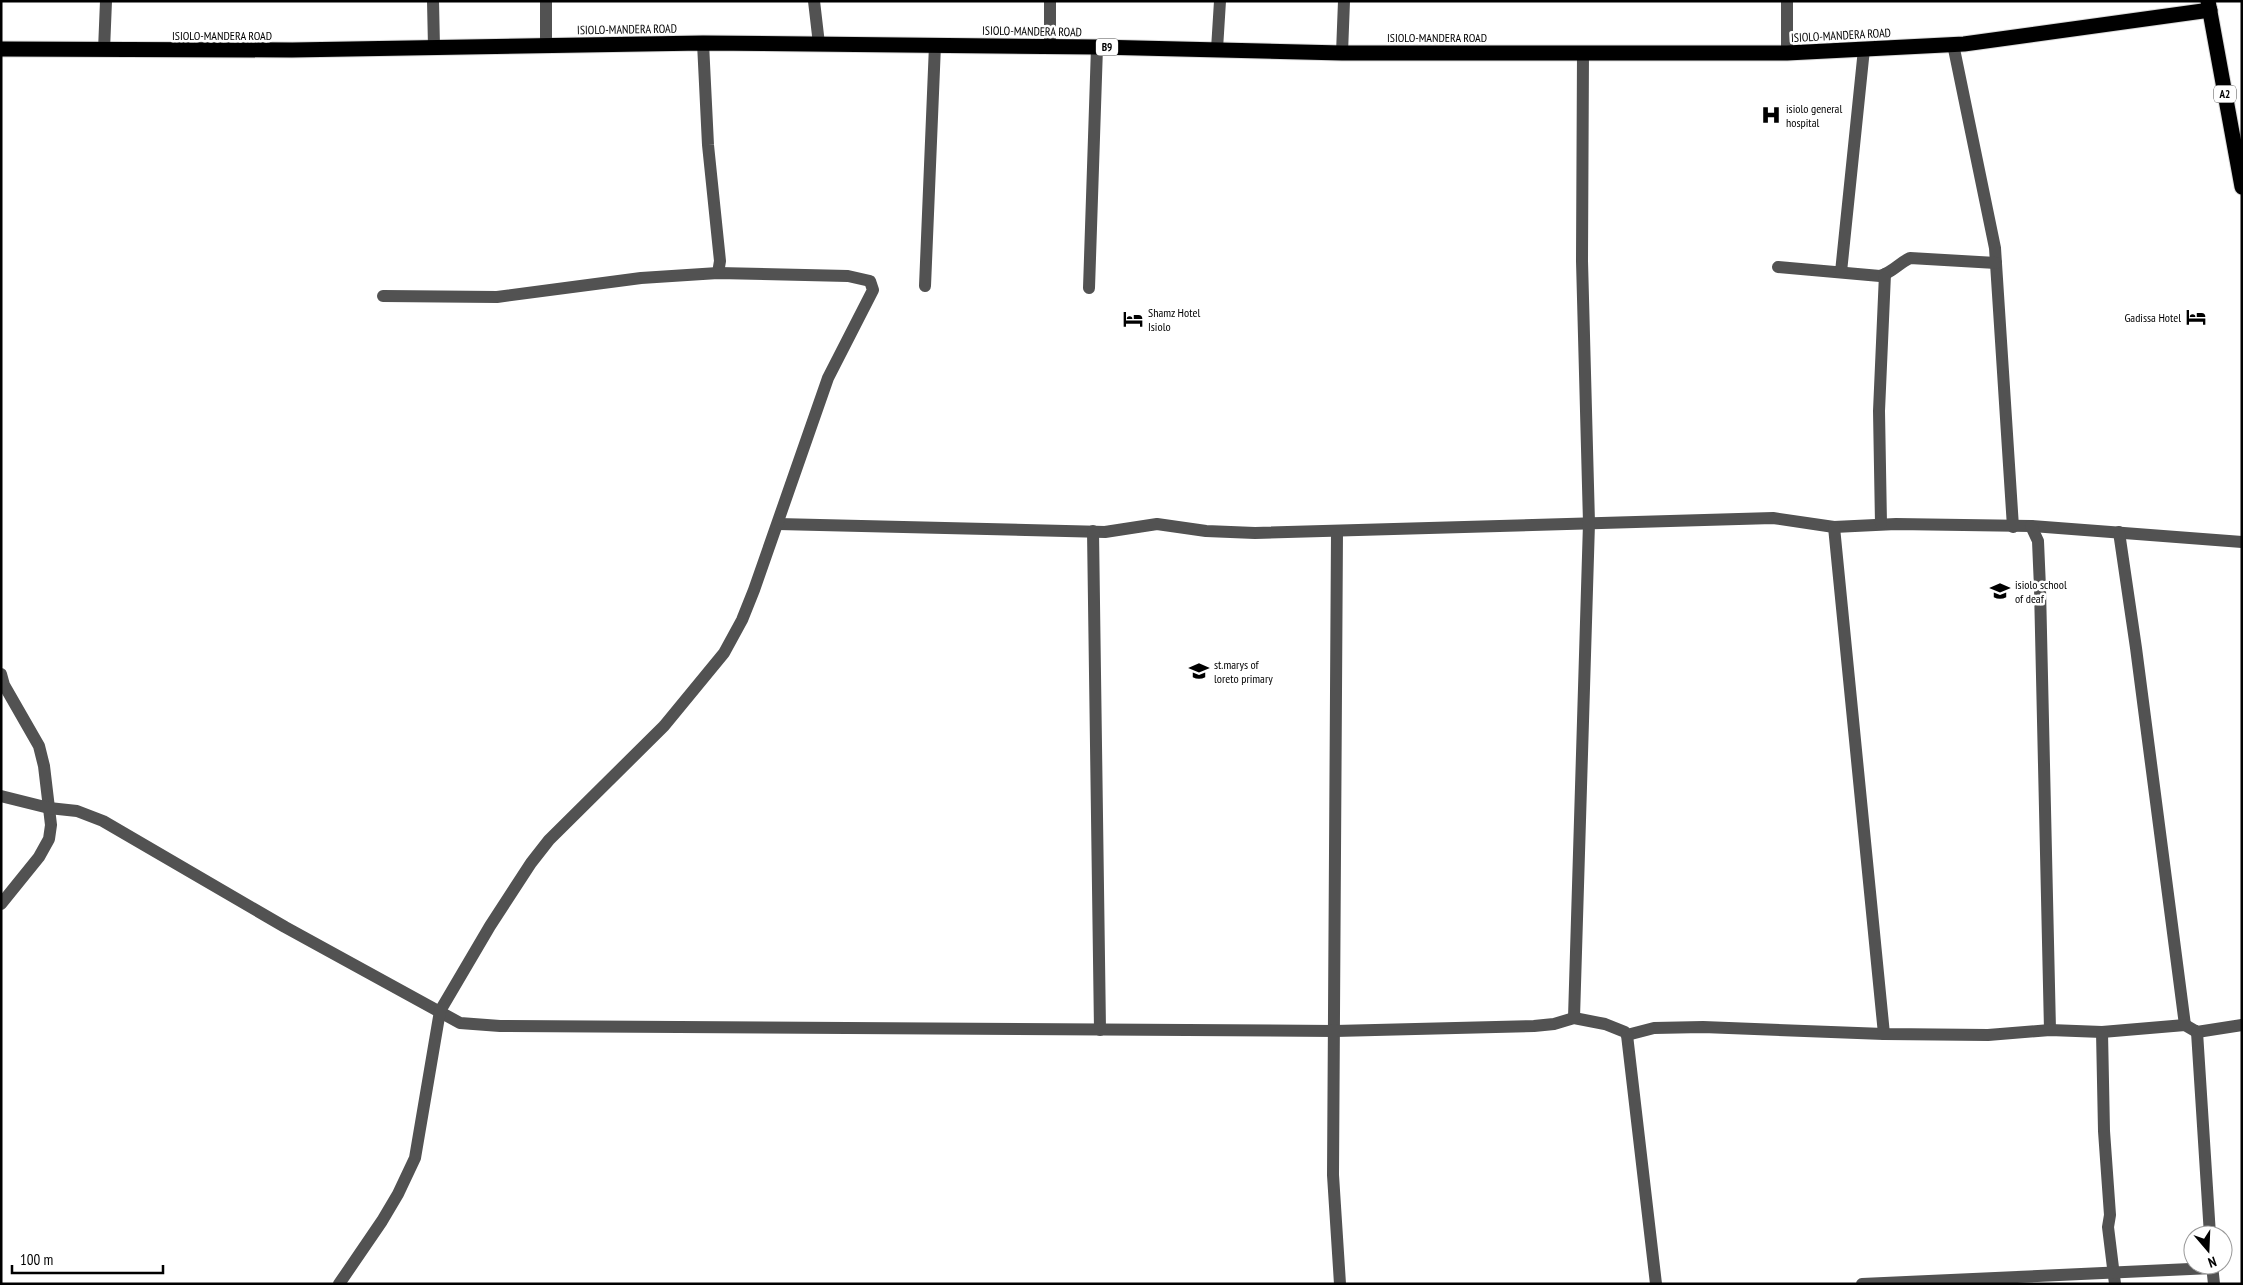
<svg xmlns="http://www.w3.org/2000/svg" width="2243" height="1285" viewBox="0 0 2243 1285" font-family="'PT Sans Narrow',sans-serif">
	<rect width="100%" height="100%" fill="#fff"/>
	<g fill="none" stroke-linecap="round" stroke-linejoin="round">
		<defs>
			<g id="highway">
				<path d="M2208 1 2242 187"/>
				<path d="M1 49 292 50 703 43 1097 47 1342 53H1787L1964 44 2210 10"/>
			</g>
		</defs>
		<use href="#highway" stroke="#dbdbdb" stroke-width="17"/>
		<g stroke="#525252" stroke-width="12">
			<path d="M433 1 434 47"/>
			<path d="M814 1 819 44"/>
			<path d="M1787 1V53"/>
			<path d="M703 43 708 145 720 261 718 273"/>
			<path d="M1953 44 1995 248 2013 527"/>
			<path d="M546 45V1"/>
			<path d="M1050 46V1"/>
			<path d="M1217 49 1220 1"/>
			<path d="M104 50 106 1"/>
			<path d="M1342 53 1344 1"/>
			<path d="M1778 267 1880 276C1893 272 1899 263 1910 258L1996 263"/>
			<path d="M1841 272 1864 49"/>
			<path d="M925 286 935 45"/>
			<path d="M1089 288 1097 47"/>
			<path d="M778 524 1105 532 1157 524 1206 531 1255 533 1773 518 1834 527 1896 524 2031 526 2242 542"/>
			<path d="M1881 524 1879 411 1885 274"/>
			<path d="M2031 526 2038 541 2040 588 2050 1030"/>
			<path d="M1834 527 1884 1034"/>
			<path d="M1093 531 1100 1030"/>
			<path d="M1337 531 1333 1175 1340 1284"/>
			<path d="M2119 532 2136 648 2185 1025"/>
			<path d="M1 674 4 685 39 746 44 766 51 825 49 839 39 857 1 904"/>
			<path d="M1 796 49 808 77 811 103 821 285 927 460 1023 500 1026 1335 1031 1534 1026 1554 1024 1574 1018 1605 1024 1625 1032 1627 1035 1654 1028 1703 1027 1884 1034 1988 1035 2050 1030 2102 1032 2185 1025 2197 1032 2242 1025"/>
			<path d="M1574 1018 1589 523 1582 261 1583 52"/>
			<path d="M2102 1032 2104 1131 2110 1215 2108 1227 2115 1284"/>
			<path d="M2197 1032 2210 1235"/>
			<path d="M1627 1035 1656 1284"/>
			<path d="M2212 1265 2214 1284"/>
			<path d="M339 1284 382 1221 398 1194 415 1158 440 1011 490 926 531 863 549 840 664 726 724 653 742 620 754 590 828 378 873 290 870 281 848 276 718 273 641 278 497 297 383 296"/>
			<path d="M1862 1284 2212 1268"/>
		</g>
		<use href="#highway" stroke="#000" stroke-width="15"/>
	</g>
	<defs>
		<symbol id="hospital-bare" viewBox="-9 -9 18 18"><path d="M-5-5h3v3.5h4V-5h3V5h-3V1.5h-4V5h-3Z" fill="#000" stroke="#fff" stroke-width="2.5" paint-order="stroke"/></symbol>
		<symbol id="hotel-bare" viewBox="-9 -9 18 18"><path d="M-6-4.5h1.5V1H6V5H4.5V3h-9V5H-6ZM-4 0a1.8 1.8 0 1 1 3.6 0ZM.5 0V-2.5h3Q6-2.5 6 0Z" fill="#000" stroke="#fff" stroke-width="2.5" paint-order="stroke"/></symbol>
		<symbol id="school-bare" viewBox="-9 -9 18 18"><path d="M0-5L7-2L0 1L-7-2ZM-4 1L0 2.5L4 1V4Q0 6-4 4Z" fill="#000" stroke="#fff" stroke-width="2.5" paint-order="stroke"/></symbol>
	</defs>
	<g fill-rule="evenodd">
		<use href="#hospital-bare" x="1757" y="101" width="28" height="28"/>
		<use href="#hotel-bare" x="2182" y="303" width="28" height="28"/>
		<use href="#hotel-bare" x="1119" y="305" width="28" height="28"/>
		<use href="#school-bare" x="1986" y="577" width="28" height="28"/>
		<use href="#school-bare" x="1185" y="657" width="28" height="28"/>
	</g>
	<g text-anchor="middle" dominant-baseline="central" stroke-width="5" stroke-linejoin="round" paint-order="stroke">
		<g fill="#fff" stroke="#4c4c4c" stroke-width="1">
			<rect x="1096" y="38.5" width="22" height="17" rx="4"/>
			<rect x="2214" y="85.5" width="22" height="17" rx="4"/>
		</g>
		<g font-size="11" font-weight="bold" fill="#000">
			<text x="1107" y="47">B9</text>
			<text x="2225" y="94">A2</text>
		</g>
		<g font-size="12" fill="#000" stroke="#fff">
			<text transform="translate(627 29) rotate(-1)">ISIOLO-MANDERA ROAD</text>
			<text transform="translate(1032 31) rotate(1)">ISIOLO-MANDERA ROAD</text>
			<text x="222" y="35">ISIOLO-MANDERA ROAD</text>
			<text transform="translate(1841 35) rotate(-3)">ISIOLO-MANDERA ROAD</text>
			<text x="1437" y="37">ISIOLO-MANDERA ROAD</text>
		</g>
		<g font-size="12" fill="#000" stroke="#fff" text-anchor="start">
			<text x="1786" y="108">isiolo general<tspan x="1786" dy="14">hospital</tspan></text>
			<text x="1148" y="312">Shamz Hotel<tspan x="1148" dy="14">Isiolo</tspan></text>
			<text x="2181" y="317" text-anchor="end">Gadissa Hotel</text>
			<text x="2015" y="584">isiolo school<tspan x="2015" dy="14">of deaf</tspan></text>
			<text x="1214" y="664">st.marys of<tspan x="1214" dy="14">loreto primary</tspan></text>
		</g>
	</g>
	<rect width="2243" height="1285" fill="none" stroke="#000000" stroke-width="5"/>
	<g transform="translate(2208 1250) rotate(161)"><circle r="24" fill="#ffffff" stroke="#999999"/>
	<path d="M0-4L9 19L0 12L-9 19Z" fill="#000000"/>
	<text y="-8" font-size="14" font-weight="bold" text-anchor="middle" fill="#000000">N</text>
	</g>
	<path d="M12 1265v8h151v-8" fill="none" stroke="#000000" stroke-width="2.5"/>
	<text x="20" y="1265" font-size="15" fill="#000000" stroke="#ffffff" stroke-width="4" paint-order="stroke">100 m</text>
</svg>
